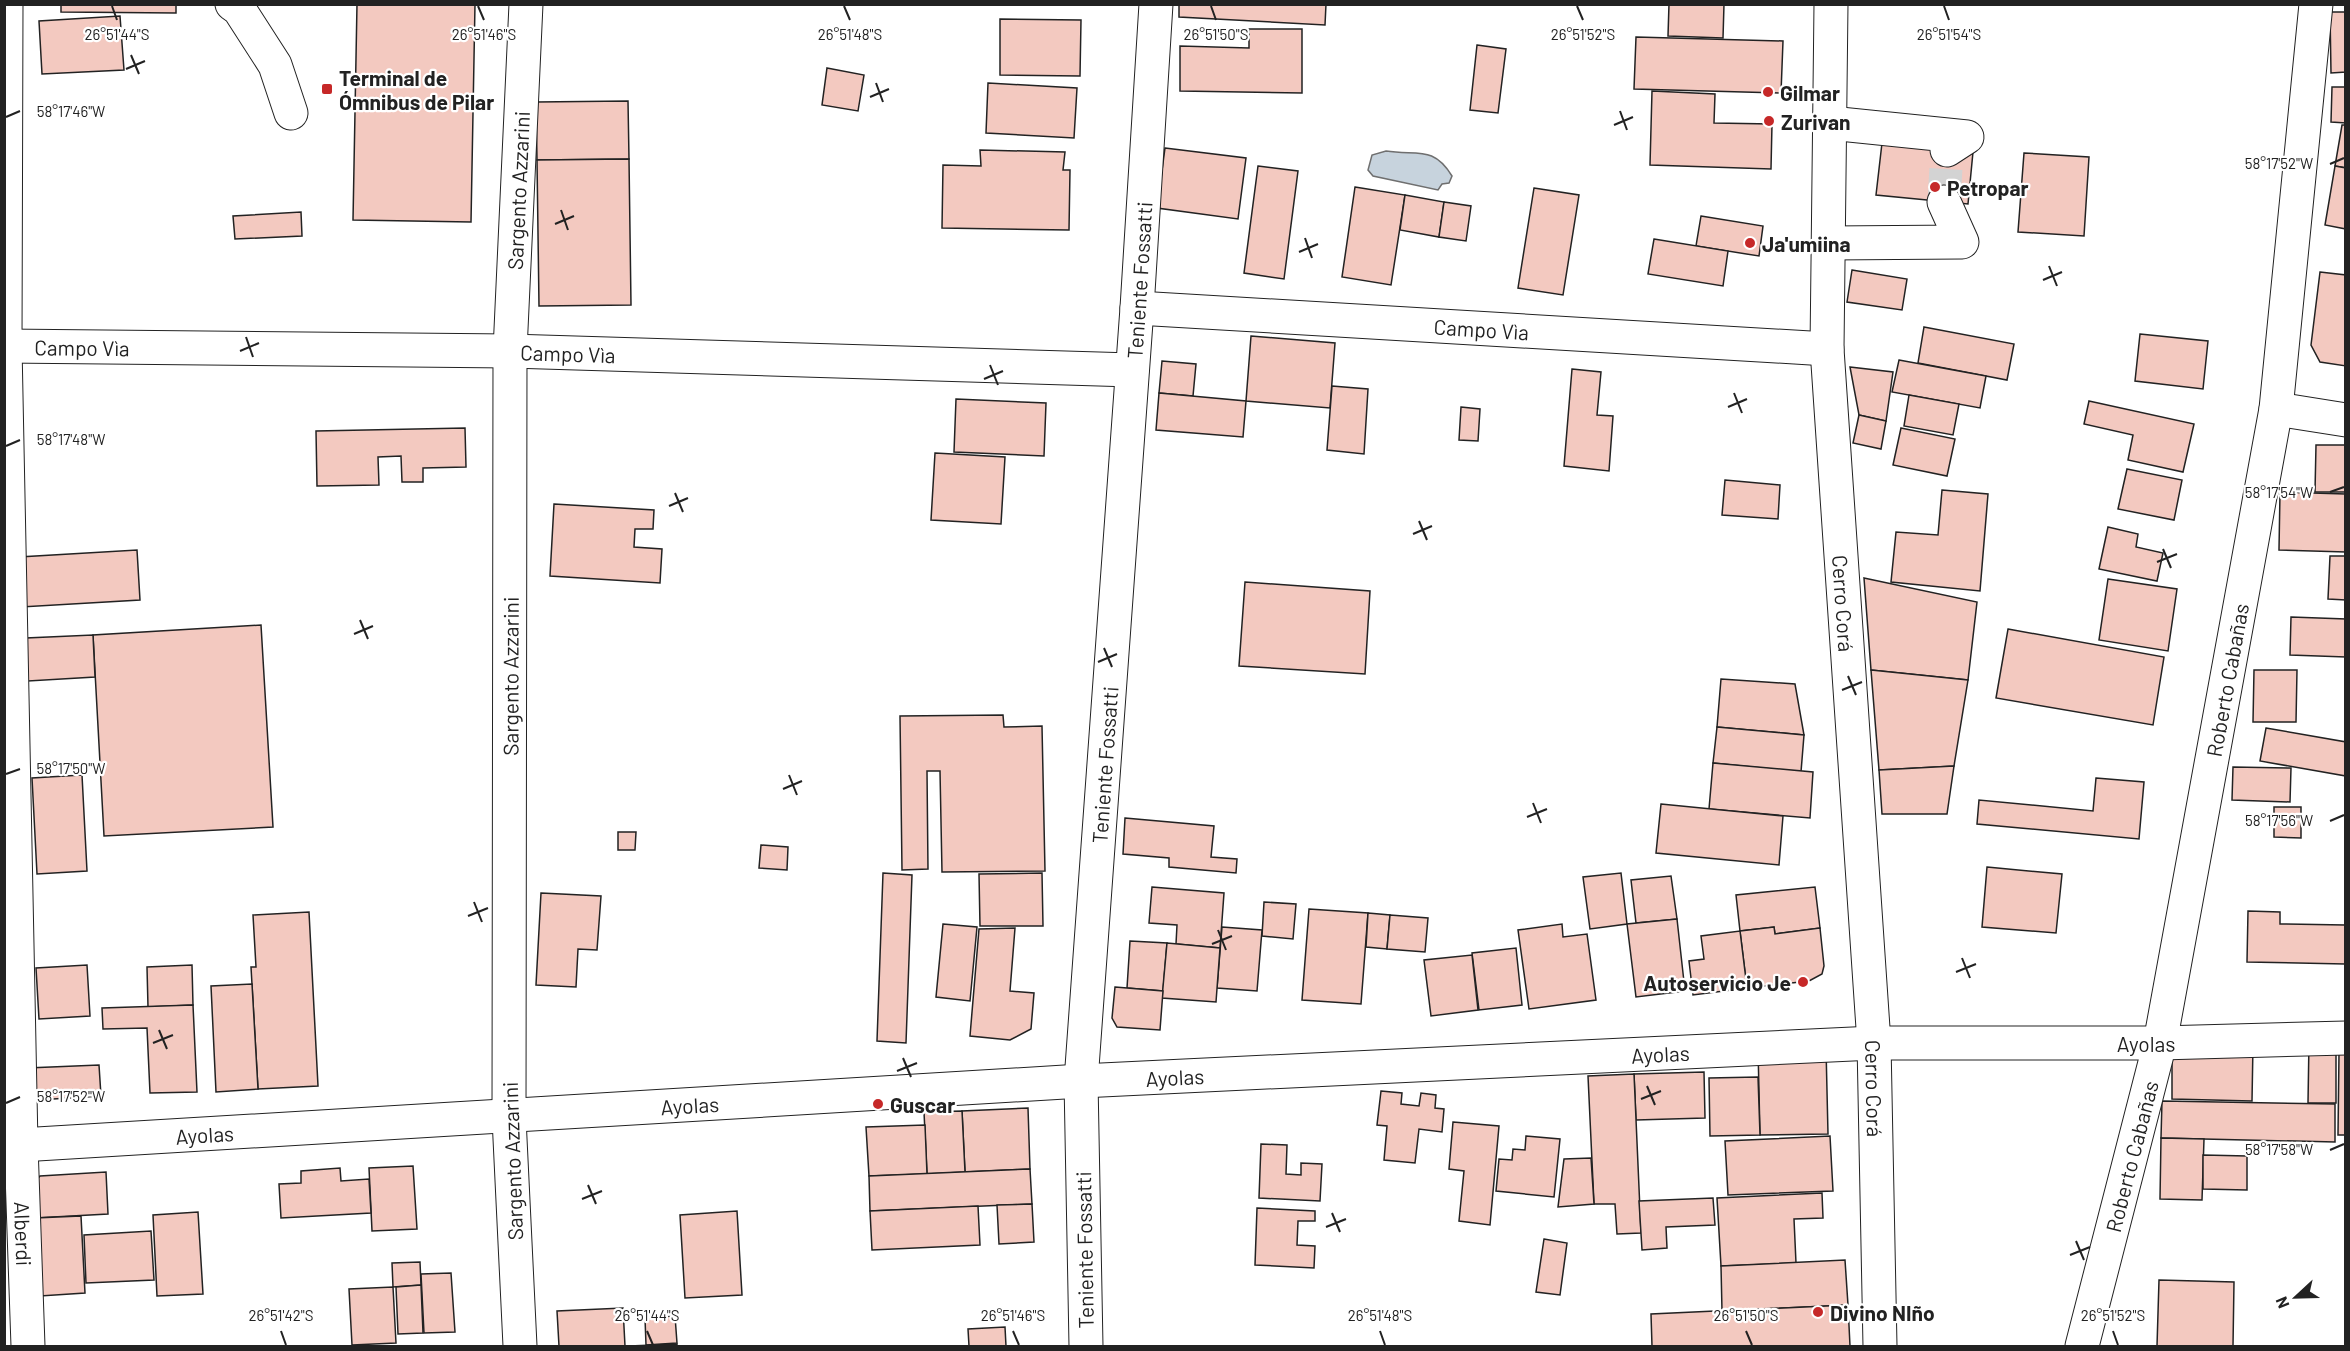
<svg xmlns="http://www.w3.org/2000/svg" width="2350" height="1351" viewBox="0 0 2350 1351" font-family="Barlow,sans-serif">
	<rect width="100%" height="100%" fill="#fff"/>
	<path fill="#c7d3dd" stroke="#6f6f6f" stroke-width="1.5" d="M1386 151C1417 156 1433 145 1452 176L1449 183 1442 184 1438 190 1373 176 1368 170 1372 155Z"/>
	<g fill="#f3c9c0" stroke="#222" stroke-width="1.5">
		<path d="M61 4H176V13L61 12Z"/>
		<path d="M357 4H475L471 222 353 220Z"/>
		<path d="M1179 4H1326L1325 25 1179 17Z"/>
		<path d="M1669 4H1724L1723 38 1668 36Z"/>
		<path d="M2330 12H2346V72L2331 73Z"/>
		<path d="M120 16 124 70 42 74 39 21Z"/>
		<path d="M1000 19 1081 20 1080 76 1000 75Z"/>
		<path d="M1249 29H1302V93L1180 91V46L1249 48Z"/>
		<path d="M1636 37 1783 41 1781 93 1634 89Z"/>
		<path d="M1477 45 1506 49 1498 113 1470 110Z"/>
		<path d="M827 68 864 75 858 111 822 105Z"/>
		<path d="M988 83 1077 88 1074 138 986 133Z"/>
		<path d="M2332 87H2346V123L2331 122Z"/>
		<path d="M1652 91 1715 94 1714 123 1772 124 1771 169 1650 165Z"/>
		<path d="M628 101 629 159 537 160 536 102Z"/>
		<path d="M2342 125H2346V168L2335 166Z"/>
		<path d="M1882 143 1973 152 1968 204 1876 195Z"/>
		<path d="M1165 148 1246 158 1238 219 1157 208Z"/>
		<path d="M980 150 1065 152 1063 170H1070L1069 230 942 228 943 165 981 166Z"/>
		<path d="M2024 153 2089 157 2084 236 2018 232Z"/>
		<path d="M629 159 631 305 539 306 537 160Z"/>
		<path d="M1258 166 1298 171 1284 279 1244 273Z"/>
		<path d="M2335 166 2346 168V229L2325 225Z"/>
		<path d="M1355 187 1405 195 1391 285 1342 277Z"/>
		<path d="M1534 188 1579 195 1563 295 1518 288Z"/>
		<path d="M1405 195 1444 202 1439 237 1400 230Z"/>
		<path d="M1444 202 1471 206 1466 241 1439 237Z"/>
		<path d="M301 212 302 236 235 239 233 216Z"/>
		<path d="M1701 216 1763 226 1759 256 1696 246Z"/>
		<path d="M1654 239 1728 251 1723 286 1648 274Z"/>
		<path d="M1852 270 1907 279 1902 310 1847 302Z"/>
		<path d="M2320 272 2346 275V366L2320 362 2311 345Z"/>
		<path d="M1924 327 2014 344 2007 380 1918 363Z"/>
		<path d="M2140 334 2208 341 2203 389 2135 381Z"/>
		<path d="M1251 336 1335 343 1330 408 1246 401Z"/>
		<path d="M1899 360 1986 376 1980 408 1892 392Z"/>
		<path d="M1162 361 1196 364 1193 396 1159 393Z"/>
		<path d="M1850 367 1893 372 1886 421 1859 415Z"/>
		<path d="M1572 369 1601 372 1597 415 1613 416 1609 471 1564 466Z"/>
		<path d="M1332 386 1368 389 1364 454 1327 450Z"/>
		<path d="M1159 393 1246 401 1243 437 1156 430Z"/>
		<path d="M1909 395 1959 404 1953 435 1904 426Z"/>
		<path d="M956 399 1046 403 1044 456 954 452Z"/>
		<path d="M2089 401 2194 424 2183 472 2128 460 2133 435 2084 424Z"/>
		<path d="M1461 407 1480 409 1478 441 1459 440Z"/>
		<path d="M1859 415 1886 421 1881 449 1853 443Z"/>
		<path d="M465 428 466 467 423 468V482H402L401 456 378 457 379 485 317 486 316 431Z"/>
		<path d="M1901 428 1955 439 1947 476 1893 465Z"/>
		<path d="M2316 445H2346V492H2315Z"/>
		<path d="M935 453 1005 457 1001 524 931 520Z"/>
		<path d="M2127 469 2182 480 2174 520 2118 509Z"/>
		<path d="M1725 480 1780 485 1778 519 1722 515Z"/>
		<path d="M1942 490 1988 494 1980 591 1891 582 1896 532 1938 535Z"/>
		<path d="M2280 492 2346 494V552L2279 550Z"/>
		<path d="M554 504 654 510 653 529H635L634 547 662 549 660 583 550 576Z"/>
		<path d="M2108 527 2138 534 2136 547 2163 553 2157 581 2099 569Z"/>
		<path d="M137 550 140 600 21 607 19 557Z"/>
		<path d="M2330 556H2346V600L2328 599Z"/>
		<path d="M1864 578 1977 602 1968 680 1871 670Z"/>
		<path d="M2108 579 2177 589 2168 651 2099 640Z"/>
		<path d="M1245 582 1370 591 1365 674 1239 666Z"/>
		<path d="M2291 617 2346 619V657L2290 655Z"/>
		<path d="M261 625 273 827 104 836 93 635Z"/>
		<path d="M2008 629 2164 657 2153 725 1996 698Z"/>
		<path d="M93 635 95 677 28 681 26 638Z"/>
		<path d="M1871 670 1968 680 1954 766 1879 770Z"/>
		<path d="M2254 670H2297L2296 722H2253Z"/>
		<path d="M1721 679 1795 684 1804 735 1717 727Z"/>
		<path d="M1003 715 1004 727 1042 726 1045 871 942 872 940 771H927L928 869 902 870 900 716Z"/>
		<path d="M1717 727 1804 735 1801 772 1713 763Z"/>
		<path d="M2266 728 2346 742V776L2260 761Z"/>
		<path d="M1713 763 1813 772 1810 818 1709 809Z"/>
		<path d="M1954 766 1947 814H1882L1879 770Z"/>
		<path d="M2233 767 2291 768 2290 802 2232 800Z"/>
		<path d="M82 775 87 871 37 874 32 778Z"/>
		<path d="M2096 778 2144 782 2139 839 1977 824 1979 800 2093 811Z"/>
		<path d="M1661 804 1783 816 1779 865 1656 853Z"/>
		<path d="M2274 807H2301V838L2274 837Z"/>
		<path d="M1125 818 1214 826 1211 857 1237 859 1236 873 1169 867V858L1123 854Z"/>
		<path d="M618 832H636L635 850H618Z"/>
		<path d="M761 845 788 847 787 870 759 868Z"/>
		<path d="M1987 867 2062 874 2056 933 1982 927Z"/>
		<path d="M883 873 912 875 906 1043 877 1041Z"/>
		<path d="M1042 873 1043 926H980L979 874Z"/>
		<path d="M1621 873 1627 924 1590 929 1583 877Z"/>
		<path d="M1671 876 1677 919 1636 923 1631 880Z"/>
		<path d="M1152 887 1224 893 1220 948 1176 944 1177 925 1149 923Z"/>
		<path d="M1815 887 1820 928 1775 934 1774 927 1740 931 1736 895Z"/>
		<path d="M541 893 601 896 597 950 578 949 576 987 536 985Z"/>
		<path d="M1264 902 1296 904 1293 939 1262 936Z"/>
		<path d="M1309 909 1368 913 1361 1004 1302 1000Z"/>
		<path d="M2248 911 2280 912V924L2345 925V964L2247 962Z"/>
		<path d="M309 912 318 1086 258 1089 251 967H256L253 915Z"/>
		<path d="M1368 913 1390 915 1387 949 1366 947Z"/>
		<path d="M1390 915 1428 918 1425 952 1387 949Z"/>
		<path d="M1677 919 1685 991 1636 997 1627 924Z"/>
		<path d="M943 924 977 927 970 1001 936 997Z"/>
		<path d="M1562 924 1563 937 1587 934 1596 1000 1529 1009 1518 930Z"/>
		<path d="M1222 927 1262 930 1257 991 1217 988Z"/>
		<path d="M1774 927 1775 934 1820 928 1824 966 1822 974 1809 981 1747 988 1740 931Z"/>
		<path d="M1015 928 1010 991 1034 993 1031 1029 1010 1040 970 1036 979 929Z"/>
		<path d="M1740 931 1747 988 1693 995 1689 961 1704 959 1701 936Z"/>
		<path d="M1130 941 1167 943 1163 991 1127 988Z"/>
		<path d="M1167 943 1220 948 1216 1002 1162 998Z"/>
		<path d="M1516 948 1522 1005 1479 1010 1472 953Z"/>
		<path d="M1472 955 1478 1010 1431 1016 1424 960Z"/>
		<path d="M87 965 90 1016 39 1019 36 968Z"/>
		<path d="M192 965 193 1005 148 1007 147 967Z"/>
		<path d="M252 984 258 1089 216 1092 211 986Z"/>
		<path d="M1115 987 1163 991 1160 1030 1117 1027 1112 1018Z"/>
		<path d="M193 1005 197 1092 150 1093 147 1028 103 1029 102 1008Z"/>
		<path d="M2309 1041 2336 1042V1103H2308Z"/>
		<path d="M2172 1043 2253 1045 2252 1101 2172 1099Z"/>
		<path d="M1826 1048 1828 1134 1760 1135 1758 1049Z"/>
		<path d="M2339 1053 2346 1054V1135H2338Z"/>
		<path d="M99 1065 101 1096 37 1100 28 1091 27 1068Z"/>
		<path d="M1704 1072 1705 1118 1636 1120 1634 1074Z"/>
		<path d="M1634 1074 1641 1233 1617 1234 1615 1204H1594L1588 1076Z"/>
		<path d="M1758 1077 1760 1135 1710 1136 1709 1078Z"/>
		<path d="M1381 1091 1402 1093 1401 1104 1419 1106 1421 1093 1436 1095 1435 1108 1444 1109 1442 1132 1419 1129 1415 1163 1384 1160 1387 1126 1377 1125Z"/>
		<path d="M2162 1101 2335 1104V1142L2161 1138Z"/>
		<path d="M1028 1108 1030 1169 965 1172 962 1111Z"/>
		<path d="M962 1111 965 1172 927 1174 924 1112Z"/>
		<path d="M1453 1122 1499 1126 1490 1225 1459 1221 1464 1171 1449 1169Z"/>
		<path d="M925 1125 927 1174 869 1176 866 1127Z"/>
		<path d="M1526 1136 1560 1139 1554 1197 1496 1191 1499 1159 1512 1160 1513 1149 1525 1150Z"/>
		<path d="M1830 1136 1833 1191 1728 1195 1725 1141Z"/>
		<path d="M2161 1138 2204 1139 2202 1200 2160 1199Z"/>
		<path d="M1261 1144 1287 1145 1286 1174 1301 1175V1163L1322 1164 1320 1201 1259 1198Z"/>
		<path d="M2203 1155 2247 1156V1190L2203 1189Z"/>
		<path d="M1591 1158 1594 1204 1558 1207 1564 1159Z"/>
		<path d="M413 1166 417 1229 372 1231 369 1168Z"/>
		<path d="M340 1168 341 1181 369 1179 371 1213 281 1218 279 1184 301 1183V1171Z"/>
		<path d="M1030 1169 1032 1204 870 1211 869 1176Z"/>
		<path d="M106 1172 108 1214 35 1218 33 1184 40 1176Z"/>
		<path d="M1822 1193 1823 1218 1794 1219 1796 1263 1721 1266 1717 1198Z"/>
		<path d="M1713 1198 1715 1225 1666 1227 1667 1248 1642 1250 1639 1201Z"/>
		<path d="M1032 1204 1034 1242 999 1244 997 1205Z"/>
		<path d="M978 1206 980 1245 872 1250 870 1211Z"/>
		<path d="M1257 1208 1315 1211V1221H1298L1297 1245 1315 1246 1314 1268 1255 1265Z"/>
		<path d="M737 1211 742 1295 685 1298 680 1215Z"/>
		<path d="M198 1212 203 1294 157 1296 153 1215Z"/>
		<path d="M81 1216 85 1293 40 1296 35 1218Z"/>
		<path d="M151 1231 154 1280 86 1283 84 1235Z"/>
		<path d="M1544 1239 1567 1243 1560 1295 1536 1292Z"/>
		<path d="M1845 1260 1848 1305 1722 1311 1721 1266Z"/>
		<path d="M420 1262 421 1285 393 1287 392 1263Z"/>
		<path d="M451 1273 455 1332 424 1333 421 1274Z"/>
		<path d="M2159 1280 2234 1282 2233 1346H2157Z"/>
		<path d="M421 1285 423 1333 398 1334 396 1287Z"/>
		<path d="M393 1287 396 1343 352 1345 349 1289Z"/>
		<path d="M1848 1305 1850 1346H1652L1651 1314Z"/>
		<path d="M623 1308 625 1346H559L557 1311Z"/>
		<path d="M675 1316 677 1343 646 1345 645 1318Z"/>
		<path d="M1005 1327 1006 1346H969L968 1329Z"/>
		<path d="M677 1344V1346H629Z"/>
	</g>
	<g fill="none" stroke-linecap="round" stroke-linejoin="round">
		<path stroke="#d3d3d3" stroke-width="33" stroke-dasharray="33 16" stroke-linecap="butt" d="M1944 202 1947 150"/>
		<defs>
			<g id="minor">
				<path id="s1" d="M6 4 5 346 21 1145 28 1346"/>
				<path d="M232 4 239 9 275 65 291 113"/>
				<path id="s2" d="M1831 4 1827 349 1874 1043 1880 1346"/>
				<path d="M1830 123 1967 137 1947 150"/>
				<path d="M1829 243 1962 242 1944 202"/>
				<path id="s3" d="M1137 308 1827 349"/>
				<path id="s4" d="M4 346 510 351 1132 370"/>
				<path d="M2276 409 2346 420"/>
				<path id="s5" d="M4 1146 1081 1081 1874 1043H2160L2346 1038"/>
				<path id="s6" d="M520 1346 509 1118 510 351 526 4"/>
				<path id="s7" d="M1086 1346 1081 1081 1137 308 1156 4"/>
				<path id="s8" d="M2082 1346 2160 1043 2276 409 2316 4"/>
			</g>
		</defs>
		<use href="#minor" stroke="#222" stroke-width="35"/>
		<use href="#minor" stroke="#fff" stroke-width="33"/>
	</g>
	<path fill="none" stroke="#222" stroke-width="2" d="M112 6 117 20M478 6 484 20M844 6 850 20M1211 6 1216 20M1577 6 1583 20M1944 6 1949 20M131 55 139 74M126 69 145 61M876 83 883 102M870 97 889 89M1620 111 1627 130M6 117 20 111M1614 125 1633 117M2330 164 2344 158M561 210 568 230M555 224 574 216M1305 238 1312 258M1299 252 1318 244M2049 266 2057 286M2043 280 2062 272M246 337 253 357M240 351 259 343M990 365 998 385M984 379 1003 371M1734 393 1742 413M1728 407 1747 399M6 446 20 440M2330 492 2344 487M675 493 683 512M669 506 688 498M1419 521 1427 540M1413 534 1432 526M2163 549 2171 568M2157 562 2177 554M360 620 368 639M354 634 373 626M1104 648 1112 667M1098 662 1117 654M1848 676 1856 695M1842 690 1862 682M6 774 20 769M789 775 797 795M783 789 802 781M1533 803 1541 823M1527 817 1547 809M2330 821 2344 815M474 902 482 922M468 916 488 908M1218 930 1226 950M1212 944 1232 936M1962 958 1970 978M1956 972 1976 964M159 1030 167 1049M153 1043 173 1035M903 1058 911 1077M897 1071 917 1063M1647 1086 1655 1105M1641 1099 1661 1091M6 1103 20 1097M2330 1150 2344 1144M588 1185 596 1204M582 1199 602 1191M1332 1213 1340 1232M1326 1227 1346 1219M2076 1241 2084 1260M2070 1255 2090 1247M281 1331 286 1345M647 1331 653 1345M1013 1331 1019 1345M1380 1331 1385 1345M1746 1331 1752 1345M2113 1331 2118 1345"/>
	<g fill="#c62828" stroke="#fff" stroke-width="2">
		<rect x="321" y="83" width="12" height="12" rx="3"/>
		<circle cx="1768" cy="92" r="6"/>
		<circle cx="1769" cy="121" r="6"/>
		<circle cx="1935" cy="187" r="6"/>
		<circle cx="1750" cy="243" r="6"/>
		<circle cx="1803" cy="982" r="6"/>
		<circle cx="878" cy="1104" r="6"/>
		<circle cx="1818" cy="1312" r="6"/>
	</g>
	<g text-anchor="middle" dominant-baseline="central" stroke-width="4.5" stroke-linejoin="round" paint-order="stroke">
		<g font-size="21" font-weight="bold" fill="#222" stroke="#fff" text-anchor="start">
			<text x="339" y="77">Terminal de<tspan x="339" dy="24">Ómnibus de Pilar</tspan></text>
			<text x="1780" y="92">Gilmar</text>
			<text x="1781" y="121">Zurivan</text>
			<text x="1947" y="187">Petropar</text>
			<text x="1762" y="243">Ja'umiina</text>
			<text x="1791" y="982" text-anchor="end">Autoservicio Je</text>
			<text x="890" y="1104">Guscar</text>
			<text x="1830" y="1312">Divino NIño</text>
		</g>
		<g font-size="21" fill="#222" stroke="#fff">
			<text stroke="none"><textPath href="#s6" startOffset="1156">Sargento Azzarini</textPath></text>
			<text stroke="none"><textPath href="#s7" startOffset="1068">Teniente Fossatti</textPath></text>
			<text stroke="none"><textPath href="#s3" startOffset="345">Campo Vìa</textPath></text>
			<text stroke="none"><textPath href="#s4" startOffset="78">Campo Vìa</textPath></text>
			<text stroke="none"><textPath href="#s4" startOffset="564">Campo Vìa</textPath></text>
			<text stroke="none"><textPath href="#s2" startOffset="600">Cerro Corá</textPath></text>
			<text stroke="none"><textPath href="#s6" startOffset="670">Sargento Azzarini</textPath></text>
			<text stroke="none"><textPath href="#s8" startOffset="682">Roberto Cabañas</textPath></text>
			<text stroke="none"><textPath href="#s7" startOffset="582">Teniente Fossatti</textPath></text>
			<text stroke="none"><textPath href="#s5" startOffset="2145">Ayolas</textPath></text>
			<text stroke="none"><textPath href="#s5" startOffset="1659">Ayolas</textPath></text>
			<text stroke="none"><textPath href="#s5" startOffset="1173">Ayolas</textPath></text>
			<text stroke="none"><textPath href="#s2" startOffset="1086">Cerro Corá</textPath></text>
			<text stroke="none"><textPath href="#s5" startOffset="687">Ayolas</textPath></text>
			<text stroke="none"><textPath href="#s5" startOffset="201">Ayolas</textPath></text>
			<text stroke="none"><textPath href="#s8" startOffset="196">Roberto Cabañas</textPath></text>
			<text transform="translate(512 1161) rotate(-92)">Sargento Azzarini</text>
			<text stroke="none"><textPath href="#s1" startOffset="1230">Alberdi</textPath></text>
			<text transform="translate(1084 1250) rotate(-91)">Teniente Fossatti</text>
		</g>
	</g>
	<g font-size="15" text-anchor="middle" fill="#222" stroke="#fff" stroke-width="4.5" stroke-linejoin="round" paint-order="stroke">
		<text x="117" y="40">26°51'44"S</text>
		<text x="484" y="40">26°51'46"S</text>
		<text x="850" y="40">26°51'48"S</text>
		<text x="1216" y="40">26°51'50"S</text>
		<text x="1583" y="40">26°51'52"S</text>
		<text x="1949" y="40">26°51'54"S</text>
		<text x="71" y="117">58°17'46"W</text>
		<text x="2279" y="169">58°17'52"W</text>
		<text x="71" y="445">58°17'48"W</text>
		<text x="2279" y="498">58°17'54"W</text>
		<text x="71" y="774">58°17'50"W</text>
		<text x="2279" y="826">58°17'56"W</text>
		<text x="71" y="1102">58°17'52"W</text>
		<text x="2279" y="1155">58°17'58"W</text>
		<text x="281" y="1321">26°51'42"S</text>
		<text x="647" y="1321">26°51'44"S</text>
		<text x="1013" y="1321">26°51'46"S</text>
		<text x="1380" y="1321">26°51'48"S</text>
		<text x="1746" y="1321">26°51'50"S</text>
		<text x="2113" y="1321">26°51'52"S</text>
	</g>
	<rect width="2350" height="1351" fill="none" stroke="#222222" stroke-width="12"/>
	<g transform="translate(2296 1297) rotate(248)" stroke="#ffffff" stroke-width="4.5" paint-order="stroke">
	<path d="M0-4.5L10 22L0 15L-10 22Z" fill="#222222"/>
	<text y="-9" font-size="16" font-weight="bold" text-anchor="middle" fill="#222222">N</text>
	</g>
</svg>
